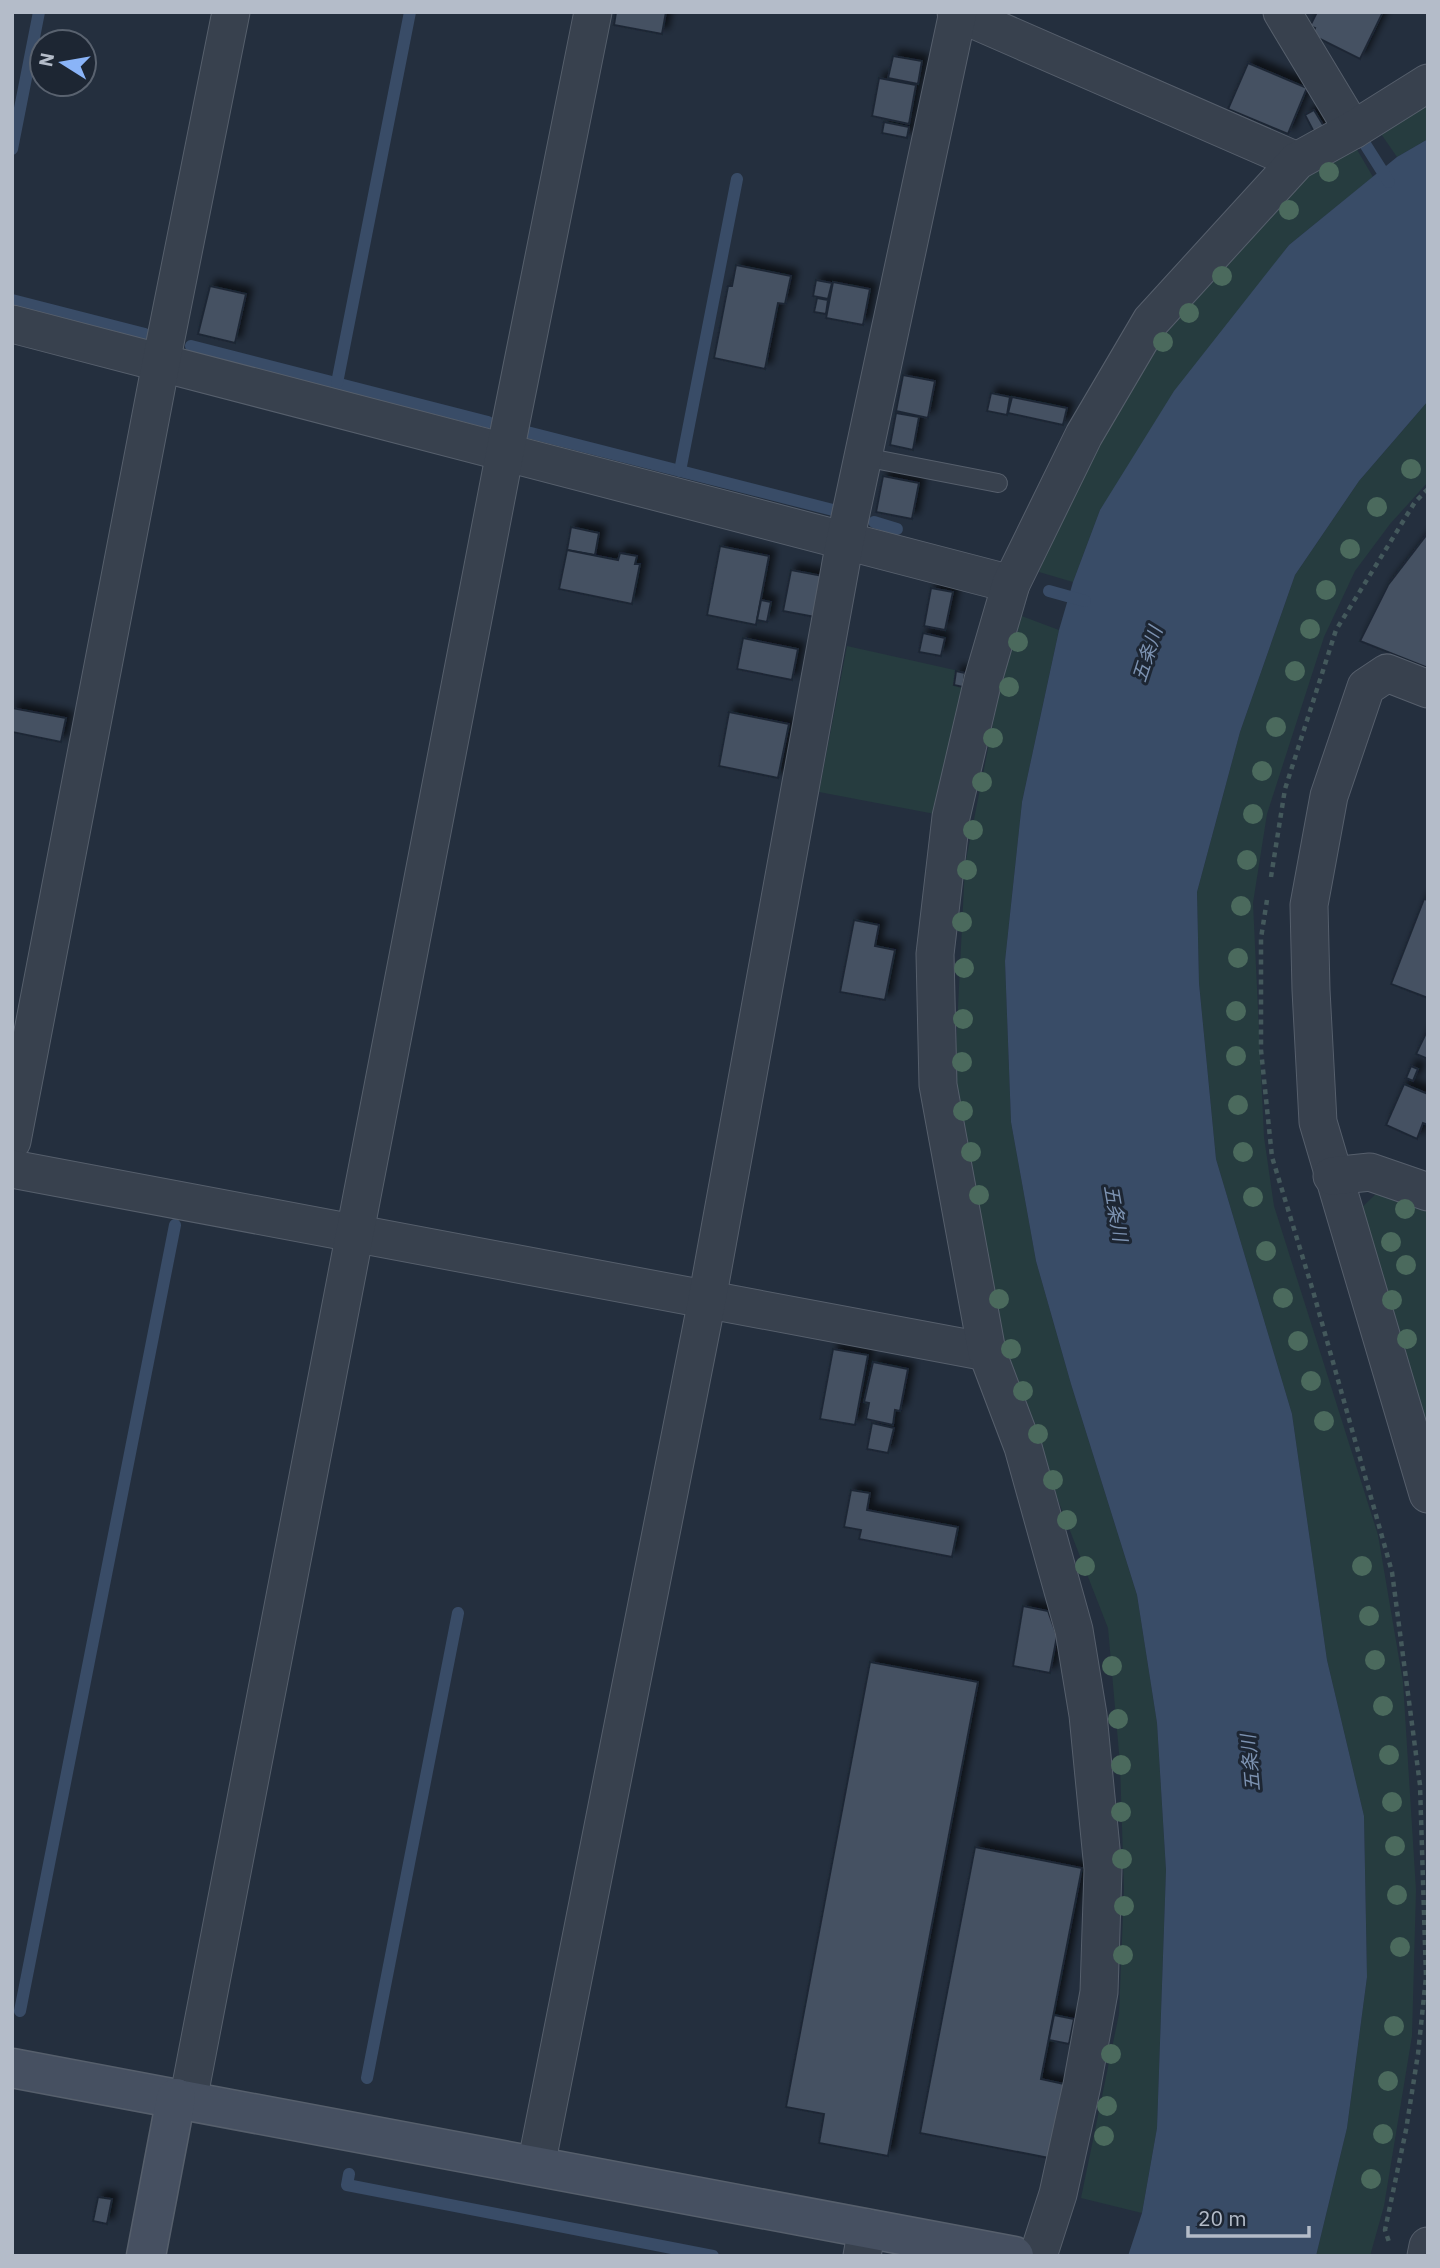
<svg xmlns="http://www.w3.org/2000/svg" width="1440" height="2268" viewBox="0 0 1440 2268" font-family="'IBM Plex Sans','Noto Sans JP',sans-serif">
	<defs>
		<filter id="shadow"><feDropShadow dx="6" dy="-6" stdDeviation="3.5" flood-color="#0009"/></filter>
	</defs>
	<rect width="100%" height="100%" fill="#242f3e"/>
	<g fill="#263c3f">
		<path d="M1428 100V139L1397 157 1377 128Z"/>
		<path d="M1352 141 1373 177 1289 245 1100 510 1073 582 1039 572 1058 519 1161 328 1303 169Z"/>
		<path d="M1428 401V482L1390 524 1355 571 1324 637 1267 814 1253 903 1264 1137 1274 1206 1378 1535 1403 1682 1416 1890 1412 2036 1384 2206 1370 2256H1316L1347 2128 1367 1977 1364 1816 1327 1660 1292 1414 1216 1159 1199 983 1197 892 1240 732 1295 575 1359 481Z"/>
		<path d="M1019 615 1059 630 1022 802 1005 961 1011 1122 1036 1261 1071 1384 1137 1595 1157 1723 1166 1870 1157 2128 1142 2213 1081 2198 1119 2014 1124 1889 1120 1764 1108 1628 1017 1395 986 1268 954 1089 965 865 1000 688Z"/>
		<path d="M847 646 968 673 935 814 819 792Z"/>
		<path d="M1378 1192 1428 1209V1435L1356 1213Z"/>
	</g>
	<path fill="#394c67" d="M1428 139V401L1359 481 1295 575 1240 732 1197 892 1199 983 1216 1159 1292 1414 1327 1660 1364 1816 1367 1977 1347 2128 1316 2256H1128L1142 2213 1157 2128 1166 1870 1157 1723 1137 1595 1071 1384 1036 1261 1011 1122 1005 961 1022 802 1059 630 1073 582 1100 510 1174 391 1289 245 1397 157Z"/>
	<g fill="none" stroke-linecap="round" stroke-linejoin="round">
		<g stroke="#394c67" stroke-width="12">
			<path d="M1365 144 1389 182"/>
			<path d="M12 149 39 12"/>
			<path d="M12 300 145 334"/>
			<path d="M191 346 488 422"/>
			<path d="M337 383 410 12"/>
			<path d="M527 432 833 510"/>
			<path d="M680 471 737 179"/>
			<path d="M874 522 897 529"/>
			<path d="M1049 591 1085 601"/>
			<path d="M20 2011 175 1225"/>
			<path d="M367 2078 458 1613"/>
			<path d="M349 2174 347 2185 713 2256"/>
		</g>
	</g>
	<g fill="#455162" stroke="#1f2835" stroke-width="2" filter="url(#shadow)">
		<path d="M616 12H666L662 34 614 25Z"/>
		<path d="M1317 12H1383L1360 59 1312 35 1315 28 1310 26Z"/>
		<path d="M893 56 922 61 918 84 888 78Z"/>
		<path d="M1248 63 1307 88 1288 134 1228 109Z"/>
		<path d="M879 78 916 85 909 124 872 116Z"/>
		<path d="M1314 110 1325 128 1315 134 1305 115Z"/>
		<path d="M884 122 909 127 907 138 882 133Z"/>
		<path d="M736 265 791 276 785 304 778 303 765 369 714 358 728 286H732Z"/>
		<path d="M816 280 832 283 828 299 813 296Z"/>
		<path d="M833 282 870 289 863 325 826 318Z"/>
		<path d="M210 286 246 294 235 343 198 334Z"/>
		<path d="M817 298 828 300 826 314 814 312Z"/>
		<path d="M903 375 935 381 928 418 896 411Z"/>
		<path d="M991 393 1010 397 1007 415 987 411Z"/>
		<path d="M1012 397 1067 408 1063 425 1008 413Z"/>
		<path d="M896 413 919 417 913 450 890 445Z"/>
		<path d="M883 476 919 483 912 519 876 512Z"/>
		<path d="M571 527 599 533 595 555 567 550Z"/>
		<path d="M1428 533V668L1360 641 1388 585Z"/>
		<path d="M720 546 769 556 756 625 707 615Z"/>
		<path d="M567 550 618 560 620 553 637 556 635 564H640L632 604 559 589Z"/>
		<path d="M791 570 823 576 815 617 783 611Z"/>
		<path d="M931 588 953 592 945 630 924 626Z"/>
		<path d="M761 600 771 602 767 622 757 620Z"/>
		<path d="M923 633 945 638 941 656 919 652Z"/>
		<path d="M743 638 798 649 792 680 737 669Z"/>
		<path d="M956 671 965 673 963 687 954 685Z"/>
		<path d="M12 708 66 718 61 742 12 732Z"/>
		<path d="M729 712 789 724 778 778 719 766Z"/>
		<path d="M1424 899 1428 900V998L1391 984Z"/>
		<path d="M854 920 879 925 875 946 895 950 885 1000 840 992Z"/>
		<path d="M1428 1029V1059L1416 1054Z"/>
		<path d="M1411 1066 1418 1069 1413 1081 1406 1078Z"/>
		<path d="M1404 1084 1428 1094V1125L1423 1123 1417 1139 1386 1125Z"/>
		<path d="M833 1349 868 1355 855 1425 820 1419Z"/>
		<path d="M873 1362 908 1369 900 1411 895 1410 893 1425 866 1419 869 1403 864 1402Z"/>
		<path d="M872 1423 894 1428 888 1453 867 1449Z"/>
		<path d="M851 1490 870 1493 867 1510 958 1527 952 1557 859 1539 861 1530 844 1527Z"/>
		<path d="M1023 1606 1048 1611 1057 1636 1050 1673 1013 1666Z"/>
		<path d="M870 1662 978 1682 888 2156 819 2143 824 2114 786 2107Z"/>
		<path d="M975 1847 1082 1868 1041 2079 1064 2084 1049 2158 920 2133Z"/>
		<path d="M1054 2015 1074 2019 1069 2044 1049 2040Z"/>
		<path d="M98 2197 112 2199 107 2224 93 2221Z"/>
	</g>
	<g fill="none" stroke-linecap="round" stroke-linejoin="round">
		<defs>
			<path id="lane" d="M864 457 998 483"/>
			<g id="street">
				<path d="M956 12 1297 161"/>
				<path d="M1282 12 1353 130"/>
				<path d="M12 324 1011 584"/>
				<path d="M1428 689 1387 673 1366 687 1329 796 1309 905 1311 990 1318 1122 1428 1494"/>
				<path d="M12 1141 161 363 231 12"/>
				<path d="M12 1169 987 1352"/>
				<path d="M1332 1176 1370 1172 1428 1192"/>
				<path d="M188 2101 505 452 593 12"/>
				<path d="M536 2166 707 1300 845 541 958 12"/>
				<path d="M862 2256 867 2228"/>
				<path d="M1038 2256 1058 2194 1082 2085 1099 1992 1103 1869 1088 1715 1074 1630 1023 1447 987 1352 938 1085 935 954 951 817 983 680 1011 584 1084 435 1151 321 1297 161 1353 130 1428 83"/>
				<path d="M1426 2256 1428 2246"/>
			</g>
			<g id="secondary">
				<path d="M12 2068 1014 2256"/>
				<path d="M146 2256 176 2098"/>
			</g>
		</defs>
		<use href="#lane" stroke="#565f6c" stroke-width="20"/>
		<use href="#street" stroke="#565f6c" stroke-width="39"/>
		<use href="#secondary" stroke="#565f6c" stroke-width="41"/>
		<g stroke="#44595c" stroke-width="4.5" stroke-dasharray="5 5" stroke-linecap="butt">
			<path d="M1271 877 1285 789 1336 630 1415 502 1428 489"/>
			<path d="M1267 900 1261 938V1050L1272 1157 1313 1291 1392 1572 1420 1785 1426 1977 1418 2054 1406 2130 1385 2230 1389 2242"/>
		</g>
		<use href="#lane" stroke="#38414e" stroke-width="18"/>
		<use href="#street" stroke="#38414e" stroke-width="37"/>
		<use href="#secondary" stroke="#465061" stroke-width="38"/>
	</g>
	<g fill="#4b6a5d">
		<circle cx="1329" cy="172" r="10"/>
		<circle cx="1289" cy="210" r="10"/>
		<circle cx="1222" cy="276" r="10"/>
		<circle cx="1189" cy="313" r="10"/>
		<circle cx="1163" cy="342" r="10"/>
		<circle cx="1411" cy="469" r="10"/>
		<circle cx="1377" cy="507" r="10"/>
		<circle cx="1350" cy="549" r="10"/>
		<circle cx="1326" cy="590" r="10"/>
		<circle cx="1310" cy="629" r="10"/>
		<circle cx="1018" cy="642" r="10"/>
		<circle cx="1295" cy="671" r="10"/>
		<circle cx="1009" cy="687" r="10"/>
		<circle cx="1276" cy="727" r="10"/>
		<circle cx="993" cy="738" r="10"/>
		<circle cx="1262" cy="771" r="10"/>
		<circle cx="982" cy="782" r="10"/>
		<circle cx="1253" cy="814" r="10"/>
		<circle cx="973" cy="830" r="10"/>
		<circle cx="1247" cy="860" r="10"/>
		<circle cx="967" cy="870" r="10"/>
		<circle cx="1241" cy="906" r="10"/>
		<circle cx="962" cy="922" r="10"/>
		<circle cx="1238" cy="958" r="10"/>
		<circle cx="964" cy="968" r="10"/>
		<circle cx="1236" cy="1011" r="10"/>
		<circle cx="963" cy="1019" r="10"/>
		<circle cx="1236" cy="1056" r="10"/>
		<circle cx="962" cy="1062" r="10"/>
		<circle cx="1238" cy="1105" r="10"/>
		<circle cx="963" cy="1111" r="10"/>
		<circle cx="971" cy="1152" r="10"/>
		<circle cx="1243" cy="1152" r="10"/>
		<circle cx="979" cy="1195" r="10"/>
		<circle cx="1253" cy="1197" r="10"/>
		<circle cx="1405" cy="1209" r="10"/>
		<circle cx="1391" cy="1242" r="10"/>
		<circle cx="1266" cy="1251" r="10"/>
		<circle cx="1406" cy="1265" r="10"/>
		<circle cx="1283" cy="1298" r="10"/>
		<circle cx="999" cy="1299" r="10"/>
		<circle cx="1392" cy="1300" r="10"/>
		<circle cx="1407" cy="1339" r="10"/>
		<circle cx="1298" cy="1341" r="10"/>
		<circle cx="1011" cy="1349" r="10"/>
		<circle cx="1311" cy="1381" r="10"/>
		<circle cx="1023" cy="1391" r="10"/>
		<circle cx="1324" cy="1421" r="10"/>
		<circle cx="1038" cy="1434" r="10"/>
		<circle cx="1053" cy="1480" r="10"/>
		<circle cx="1067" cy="1520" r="10"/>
		<circle cx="1085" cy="1566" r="10"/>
		<circle cx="1362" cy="1566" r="10"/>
		<circle cx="1369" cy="1616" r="10"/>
		<circle cx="1375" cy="1660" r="10"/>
		<circle cx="1112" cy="1666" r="10"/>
		<circle cx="1383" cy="1706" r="10"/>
		<circle cx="1118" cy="1719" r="10"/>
		<circle cx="1389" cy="1755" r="10"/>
		<circle cx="1121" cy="1765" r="10"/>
		<circle cx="1392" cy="1802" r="10"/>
		<circle cx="1121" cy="1812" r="10"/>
		<circle cx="1395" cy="1846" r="10"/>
		<circle cx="1122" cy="1859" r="10"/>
		<circle cx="1397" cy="1895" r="10"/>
		<circle cx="1124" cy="1906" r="10"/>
		<circle cx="1400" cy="1947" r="10"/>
		<circle cx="1123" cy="1955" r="10"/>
		<circle cx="1394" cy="2026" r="10"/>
		<circle cx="1111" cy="2054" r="10"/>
		<circle cx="1388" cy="2081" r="10"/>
		<circle cx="1107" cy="2106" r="10"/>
		<circle cx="1383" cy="2134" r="10"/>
		<circle cx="1104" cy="2136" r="10"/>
		<circle cx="1371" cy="2179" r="10"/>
	</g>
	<g text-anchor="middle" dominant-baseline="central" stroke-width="6" stroke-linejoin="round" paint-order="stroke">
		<g font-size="19" font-style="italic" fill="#7c92b1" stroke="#1d2633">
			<text transform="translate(1147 654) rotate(-72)">五条川</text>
			<text transform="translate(1116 1213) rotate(80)">五条川</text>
			<text transform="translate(1250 1763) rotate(-95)">五条川</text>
		</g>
	</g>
	<rect width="1440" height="2268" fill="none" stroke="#b4bcc9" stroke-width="28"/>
	<g transform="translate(63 63) rotate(281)"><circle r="33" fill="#1d2633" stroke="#59626f" stroke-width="2"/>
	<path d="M0-5L12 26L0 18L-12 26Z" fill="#8ab4f8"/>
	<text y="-10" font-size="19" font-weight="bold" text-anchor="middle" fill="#b4bcc9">N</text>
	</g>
	<path d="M1188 2226v10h121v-10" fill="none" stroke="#b4bcc9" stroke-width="3.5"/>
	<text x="1198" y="2226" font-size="21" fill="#b4bcc9" stroke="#1d2633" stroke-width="5" paint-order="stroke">20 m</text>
</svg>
